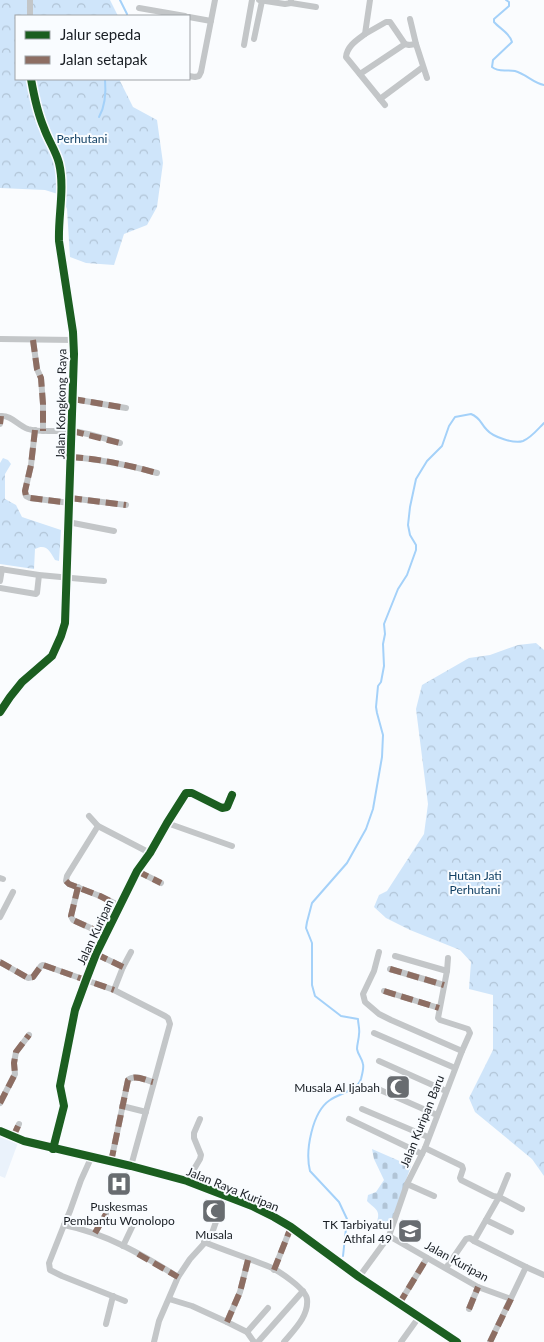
<svg xmlns="http://www.w3.org/2000/svg" width="544" height="1342" viewBox="0 0 544 1342" font-family="Lato,sans-serif">
	<defs>
		<pattern id="forest-crowns" width="20" height="18" patternUnits="userSpaceOnUse" patternTransform="scale(1.25)"><rect width="20" height="18" fill="#cfe5fa"/><path d="M2 6a3 3 0 1 1 6 0M12 15a3 3 0 1 1 6 0" fill="none" stroke="#b1c4d6"/></pattern>
		<pattern id="cemetery-stones" width="16" height="16" patternUnits="userSpaceOnUse" patternTransform="scale(1.25)"><rect width="16" height="16" fill="#cfe5fa"/><path d="M2 7V4a2 2 0 0 1 4 0v3zM10 15v-3a2 2 0 0 1 4 0v3z" fill="#b1c4d6"/></pattern>
	</defs>
	<rect width="100%" height="100%" fill="#fafcfe"/>
	<path fill="#eaf2fb" d="M0 1133 19 1140 5 1178 0 1176Z"/>
	<g fill="url(#forest-crowns)">
		<path d="M0 0H110L118 16H16V79H121L120 81 133 107 157 120 163 163 157 207 147 225 124 234 114 265 86 263 70 257 67 209 61 195 45 190 0 188Z"/>
		<path d="M3 458 8 460 11 464 5 474V499L16 505 22 517 61 530 59 561 55 560C50 551 46 543 35 549L34 569 0 564V463Z"/>
		<path d="M536 643 544 650V1176L532 1159 475 1112 469 1098 493 1050V995L469 989 471 962 460 950 410 930 386 918 374 907 379 895 387 891 424 834 428 804 416 709 422 685 469 658 490 655 518 645Z"/>
	</g>
	<path fill="url(#cemetery-stones)" d="M372 1149 411 1166 389 1228 377 1222C381 1210 375 1209 367 1201L368 1195 376 1192 384 1180 374 1159Z"/>
	<g fill="none" stroke-linecap="round" stroke-linejoin="round">
		<g stroke="#a4d1f9" stroke-width="2">
			<path d="M120 0 127 14V16"/>
			<path d="M506 0 509 2V6L494 19V22C500 29 510 33 512 42L493 60 492 67C499 73 507 69 515 71 526 74 533 83 544 85"/>
			<path d="M99 117C106 105 106 91 105 79"/>
			<path d="M343 1256 347 1219 339 1202 310 1171C305 1151 312 1112 330 1100 340 1093 357 1091 361 1079 362 1075 364 1068 363 1064 362 1058 358 1055 357 1049 357 1044 359 1039 359 1034 360 1029 358 1024 358 1019L341 1016 315 996 312 985V943L306 928 307 922 312 903 347 863 366 829 373 809 382 757 383 735 377 713 376 707 378 686 381 682 384 666 383 644 385 634 384 624 398 589 407 575 416 550V545L410 535 408 525 410 507 416 479 427 461 442 446 449 426 455 417 471 414C481 418 480 423 487 430 493 437 514 444 523 441 531 438 538 429 544 423"/>
		</g>
		<g stroke="#c3c6c8" stroke-width="6">
			<path d="M259 0 285 4 291 3V0"/>
			<path d="M370 0 365 34C357 40 347 46 346 57L385 105"/>
			<path d="M291 3 316 7"/>
			<path d="M139 8 185 16"/>
			<path d="M30 16V0"/>
			<path d="M189 17 211 21"/>
			<path d="M410 19 416 44"/>
			<path d="M365 34 386 22H390L405 44 409 45 416 44 427 78"/>
			<path d="M254 39 262 1"/>
			<path d="M244 45 252 0"/>
			<path d="M360 74 405 44"/>
			<path d="M189 76 195 77 199 76 201 72 215 0"/>
			<path d="M380 99 423 67"/>
			<path d="M0 339 74 340"/>
			<path d="M33 340 37 369 41 378 43 404V431"/>
			<path d="M73 399 126 408"/>
			<path d="M0 416C12 415 17 425 28 429 41 433 56 430 71 431 86 432 105 439 120 443"/>
			<path d="M0 424 1 416"/>
			<path d="M35 430 31 465 25 491 26 496 30 498 70 503"/>
			<path d="M71 457C101 459 128 465 157 473"/>
			<path d="M70 498 126 505"/>
			<path d="M68 522 114 531"/>
			<path d="M0 569 39 575 104 581"/>
			<path d="M0 581 2 569"/>
			<path d="M0 588 36 594 37 593 39 575"/>
			<path d="M0 712 10 697 22 682 52 656 61 636 65 623 74 354 73 332 59 241C58 216 65 188 59 163 56 151 48 140 44 128 37 112 34 96 31 79"/>
			<path d="M89 816 98 826 150 853"/>
			<path d="M167 823 232 846"/>
			<path d="M98 826 70 871 67 876 66 881 69 884 100 896 120 906"/>
			<path d="M137 871 161 883"/>
			<path d="M0 878 3 879"/>
			<path d="M78 887 71 916 73 920 106 935"/>
			<path d="M0 917 13 892"/>
			<path d="M379 952 374 971 363 994 365 1002 379 1014 391 1020 462 1051"/>
			<path d="M96 954 123 967"/>
			<path d="M395 956 447 971"/>
			<path d="M0 962 28 978 33 977 41 966 43 965 114 990"/>
			<path d="M390 969 444 985"/>
			<path d="M384 991 439 1008"/>
			<path d="M374 1033 455 1068"/>
			<path d="M379 1061 446 1091"/>
			<path d="M378 1089 437 1115"/>
			<path d="M0 1103 15 1074 14 1063 16 1052 29 1035"/>
			<path d="M122 1106 146 1112"/>
			<path d="M362 1109 428 1137"/>
			<path d="M349 1119 422 1154"/>
			<path d="M0 1131 24 1141 131 1166 187 1181 252 1206 274 1217 291 1227 359 1277 457 1342"/>
			<path d="M13 1137 19 1124"/>
			<path d="M425 1148 462 1166 463 1169 460 1178 461 1180 493 1196 499 1197 474 1241 526 1267"/>
			<path d="M53 1149 64 1106 60 1086 75 1010 86 980 96 954 137 871 150 853 167 823 186 793H192L222 808 227 807 232 795"/>
			<path d="M91 1158 81 1180 70 1211 64 1225C105 1233 143 1255 178 1277"/>
			<path d="M111 1162 128 1080C135 1074 145 1080 153 1082"/>
			<path d="M131 1166 170 1024 168 1018 165 1016 114 990 123 967 131 952"/>
			<path d="M508 1175 499 1197 522 1209"/>
			<path d="M187 1181 200 1159 201 1155 194 1138V1133L200 1119"/>
			<path d="M407 1184 434 1196"/>
			<path d="M486 1220 511 1232"/>
			<path d="M64 1225 49 1263 50 1270 62 1276 125 1301"/>
			<path d="M95 1233 106 1214"/>
			<path d="M389 1236 478 1287 511 1299"/>
			<path d="M204 1242C226 1251 248 1258 270 1267 279 1271 306 1289 307 1299 309 1316 294 1330 284 1342"/>
			<path d="M123 1246 134 1223"/>
			<path d="M446 1268 466 1239 470 1238 474 1241"/>
			<path d="M274 1270 291 1227"/>
			<path d="M359 1277 389 1236 407 1184 425 1148 462 1051 470 1033 468 1029 440 1020 438 1018 447 971 448 958"/>
			<path d="M169 1299 192 1306 227 1322 247 1332 254 1342"/>
			<path d="M399 1304 427 1258"/>
			<path d="M469 1309 478 1287"/>
			<path d="M227 1322 240 1292 248 1260"/>
			<path d="M106 1324 113 1296"/>
			<path d="M247 1332 268 1308"/>
			<path d="M154 1342 159 1321 178 1277 190 1259 211 1236 225 1196"/>
			<path d="M258 1342 303 1291"/>
			<path d="M401 1342 419 1317"/>
			<path d="M490 1342 526 1267 544 1275"/>
		</g>
		<g stroke="#8d6e63" stroke-width="6" stroke-dasharray="12 6" stroke-linecap="butt">
			<path d="M33 340 37 369 41 378 43 404V431"/>
			<path d="M73 399 126 408"/>
			<path d="M0 424 1 416"/>
			<path d="M35 430 31 465 25 491 26 496 30 498 70 503"/>
			<path d="M72 431 120 443"/>
			<path d="M71 457C101 459 128 465 157 473"/>
			<path d="M70 498 126 505"/>
			<path d="M137 871 161 883"/>
			<path d="M66 881 69 884 100 896 120 906"/>
			<path d="M78 887 71 916 73 920 106 935"/>
			<path d="M96 954 123 967"/>
			<path d="M0 962 28 978 33 977 41 966 43 965 114 990"/>
			<path d="M390 969 444 985"/>
			<path d="M384 991 439 1008"/>
			<path d="M0 1103 15 1074 14 1063 16 1052 29 1035"/>
			<path d="M13 1137 19 1124"/>
			<path d="M111 1162 128 1080C135 1074 145 1080 153 1082"/>
			<path d="M95 1233 106 1214"/>
			<path d="M138 1254 178 1277"/>
			<path d="M274 1270 291 1227"/>
			<path d="M399 1304 427 1258"/>
			<path d="M469 1309 478 1287"/>
			<path d="M227 1322 240 1292 248 1260"/>
			<path d="M490 1342 511 1299"/>
		</g>
		<defs>
			<g id="cycleway">
				<path d="M0 712 10 697 22 682 52 656 61 636 65 623 74 354 73 332 59 241C58 216 65 188 59 163 56 151 48 140 44 128 37 112 34 96 31 79"/>
				<path d="M0 1131 24 1141 131 1166 187 1181 252 1206 274 1217 291 1227 359 1277 457 1342"/>
				<path d="M53 1149 64 1106 60 1086 75 1010 86 980 96 954 137 871 150 853 167 823 186 793H192L222 808 227 807 232 795"/>
			</g>
		</defs>
		<use href="#cycleway" stroke="#f9fcff" stroke-width="11"/>
		<use href="#cycleway" stroke="#1b5e20" stroke-width="8"/>
	</g>
	<defs>
		<symbol id="mosque-square" viewBox="-11 -11 22 22"><rect x="-9" y="-9" width="18" height="18" rx="4" fill="#686c70" stroke="#f9fcff"/><path d="M3.5-4.9A6 6 0 1 0 3.5 4.9A5 5 0 1 1 3.5-4.9Z" fill="#fff"/></symbol>
		<symbol id="hospital-square" viewBox="-11 -11 22 22"><rect x="-9" y="-9" width="18" height="18" rx="4" fill="#686c70" stroke="#f9fcff"/><path d="M-5-5h3v3.5h4V-5h3V5h-3V1.5h-4V5h-3Z" fill="#fff"/></symbol>
		<symbol id="school-square" viewBox="-11 -11 22 22"><rect x="-9" y="-9" width="18" height="18" rx="4" fill="#686c70" stroke="#f9fcff"/><path d="M0-5L7-2L0 1L-7-2ZM-4 1L0 2.5L4 1V4Q0 6-4 4Z" fill="#fff"/></symbol>
	</defs>
	<g fill-rule="evenodd">
		<use href="#mosque-square" x="384" y="1073" width="28" height="28"/>
		<use href="#hospital-square" x="105" y="1170" width="28" height="28"/>
		<use href="#mosque-square" x="200" y="1197" width="28" height="28"/>
		<use href="#school-square" x="396" y="1217" width="28" height="28"/>
	</g>
	<g text-anchor="middle" dominant-baseline="central" stroke-width="4" stroke-linejoin="round" paint-order="stroke">
		<g font-size="12" fill="#124165" stroke="#f9fcff">
			<text x="82" y="138">Perhutani</text>
			<text x="475" y="875">Hutan Jati<tspan x="475" dy="14">Perhutani</tspan></text>
		</g>
		<g font-size="12" fill="#191e24" stroke="#f9fcff">
			<text transform="translate(61 404) rotate(-89)">Jalan Kongkong Raya</text>
			<text transform="translate(95 932) rotate(-65)">Jalan Kuripan</text>
			<text transform="translate(422 1121) rotate(-68)">Jalan Kuripan Baru</text>
			<text transform="translate(233 1189) rotate(22)">Jalan Raya Kuripan</text>
			<text transform="translate(457 1261) rotate(29)">Jalan Kuripan</text>
		</g>
		<g font-size="12" fill="#191e24" stroke="#f9fcff" text-anchor="end">
			<text x="380" y="1087">Musala Al Ijabah</text>
			<text x="119" y="1206" text-anchor="middle">Puskesmas<tspan x="119" dy="14">Pembantu Wonolopo</tspan></text>
			<text x="392" y="1224">TK Tarbiyatul<tspan x="392" dy="14">Athfal 49</tspan></text>
			<text x="214" y="1234" text-anchor="middle">Musala</text>
		</g>
	</g>
	<rect x="15" y="15" width="175" height="65" fill="#f9fcff" stroke="#9fa3a7"/>
	<rect x="25" y="31" width="25" height="8" fill="#1b5e20" stroke="#9fa3a7"/>
	<text x="60" y="40" font-size="15" fill="#191e24">Jalur sepeda</text>
	<rect x="25" y="56" width="25" height="8" fill="#8d6e63" stroke="#9fa3a7"/>
	<text x="60" y="65" font-size="15" fill="#191e24">Jalan setapak</text>
</svg>
